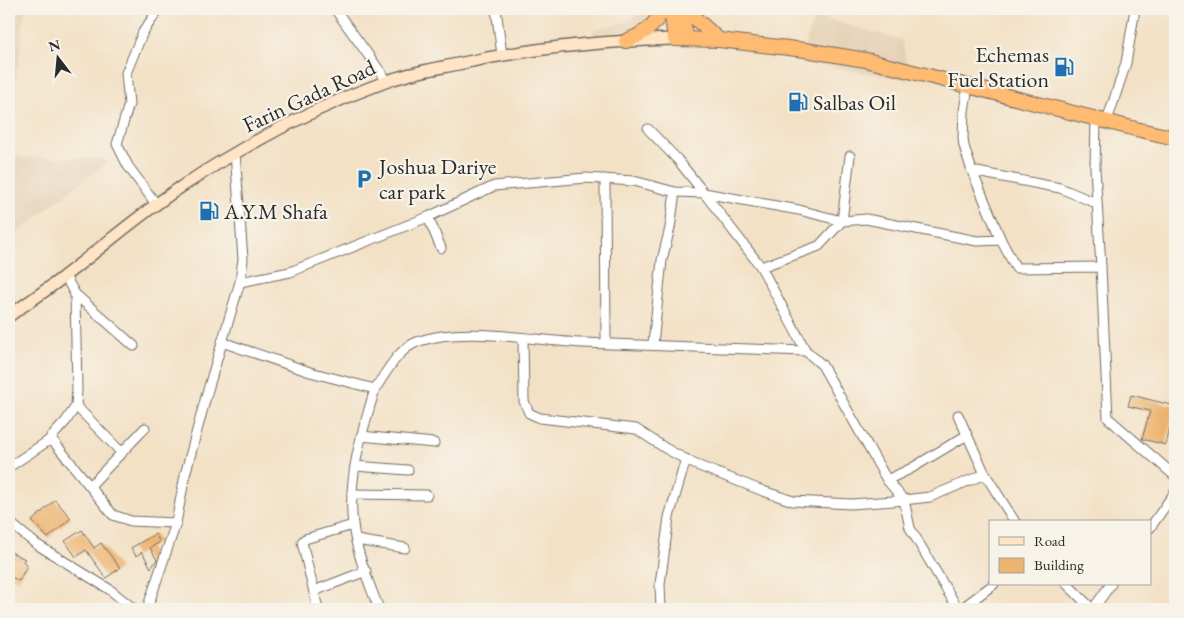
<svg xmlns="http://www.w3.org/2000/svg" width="1184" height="618" viewBox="0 0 1184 618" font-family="'EB Garamond',serif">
	<rect width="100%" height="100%" fill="#f7f3e8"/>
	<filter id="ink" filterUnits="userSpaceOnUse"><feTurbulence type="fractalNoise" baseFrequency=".02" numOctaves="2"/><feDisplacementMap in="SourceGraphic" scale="10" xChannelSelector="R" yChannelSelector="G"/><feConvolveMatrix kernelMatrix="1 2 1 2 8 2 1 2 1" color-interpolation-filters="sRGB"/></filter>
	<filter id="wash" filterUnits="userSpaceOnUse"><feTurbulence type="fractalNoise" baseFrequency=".0096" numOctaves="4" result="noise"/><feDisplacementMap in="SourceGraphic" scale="20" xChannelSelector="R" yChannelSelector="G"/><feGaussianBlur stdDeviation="1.12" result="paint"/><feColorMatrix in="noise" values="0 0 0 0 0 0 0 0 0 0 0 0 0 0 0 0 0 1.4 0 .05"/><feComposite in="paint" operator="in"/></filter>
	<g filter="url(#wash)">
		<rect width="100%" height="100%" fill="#f3e1c6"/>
		<g fill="#e5d0b5">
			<path d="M9 9H25L21 46 9 115 10 144 12 151 16 156 23 157 100 159 107 162 9 239Z"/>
			<path d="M644 9H687L631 35 594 39 593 30 629 21 644 11Z"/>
			<path d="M815 16 902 40 910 80 799 62Z"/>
		</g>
		<g id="blocks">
			<g fill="#ecb46e">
				<path d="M1131 395 1175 406 1166 445 1142 439 1150 411 1128 406Z"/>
				<path d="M55 500 71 518 48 538 32 521Z"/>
				<path d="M82 530 94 548 101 543 120 568 106 578 86 550 76 557 65 541Z"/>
				<path d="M155 534 160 542 150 548 157 560 151 568 142 552 136 556 131 548Z"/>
				<path d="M11 552 25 559 23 561 27 566 19 581 9 576V556Z"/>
			</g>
		</g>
	</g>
	<g filter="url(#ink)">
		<use href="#blocks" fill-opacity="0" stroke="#716b61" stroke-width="1"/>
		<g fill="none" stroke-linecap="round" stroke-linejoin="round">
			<defs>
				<g id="minor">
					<path d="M335 9 387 81"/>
					<path d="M496 9 502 55"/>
					<path d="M968 86 964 111 963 138 964 146 972 171 1001 240"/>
					<path d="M1096 119 1095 168 1101 267"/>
					<path d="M1107 121 1126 63 1135 9"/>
					<path d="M648 129 677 159 704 193 799 210 842 221 866 219 977 241 1001 240 1016 268 1101 267 1108 418 1175 476"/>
					<path d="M972 171 1060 188 1096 203"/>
					<path d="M605 179 606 343"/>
					<path d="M156 204 128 166 117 144 129 104 126 73 143 32 159 9"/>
					<path d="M428 217 441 248"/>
					<path d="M761 267 819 246 842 221 850 156"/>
					<path d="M65 276 75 294 134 346"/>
					<path d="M240 282 290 272 428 217 494 186 586 178 634 181 675 192 704 193 761 267 806 351 822 365 887 480 904 500 910 528 958 609"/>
					<path d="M523 338 524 401 529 413 540 418 636 429 665 448 694 464 763 491 793 501 851 504 894 501 930 497 985 474 1015 522"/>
					<path d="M222 342 310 372 375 389C362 432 347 479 353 525 356 551 369 584 379 609"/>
					<path d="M653 344 662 260 670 228 675 192"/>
					<path d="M375 389C386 373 398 349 417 342 462 325 534 341 583 343 657 346 732 348 806 351"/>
					<path d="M76 406 122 453"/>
					<path d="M958 415 985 474"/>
					<path d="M361 436 434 443"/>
					<path d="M48 441 66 421 76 406 77 389 75 294"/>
					<path d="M355 466 408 470"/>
					<path d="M9 467 48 441 54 442 113 515 131 521 176 523"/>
					<path d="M887 480 912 468 967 435"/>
					<path d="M90 486 145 428"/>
					<path d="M352 494 427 495"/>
					<path d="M9 522 36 544 109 589 134 609"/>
					<path d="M1150 528 1175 492"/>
					<path d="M356 540 405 548"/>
					<path d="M1067 584 1092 609"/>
					<path d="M314 591 366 571"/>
					<path d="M147 609 176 523 185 475 207 393 240 282 243 259 235 153"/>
					<path d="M318 609 302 542 305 539 353 525"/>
					<path d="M661 609 660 584 669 517 686 459"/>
					<path d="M961 609 994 584"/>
					<path d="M1093 609 1111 584"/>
				</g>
				<path id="secondary" d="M9 316C28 302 49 289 67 274 105 245 141 213 181 187 244 145 313 108 385 82 408 73 434 69 458 64 530 48 602 41 675 39"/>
				<g id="trunk">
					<path d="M671 9 675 39 719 40 805 50 866 60 1136 129 1175 138"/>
					<path d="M680 9 687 39"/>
					<path d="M685 9 719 40"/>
					<path d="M626 41C646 33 653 27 664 9"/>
				</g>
			</defs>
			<use href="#minor" stroke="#716b61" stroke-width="11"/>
			<use href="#secondary" stroke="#716b61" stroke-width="14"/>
			<use href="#trunk" stroke="#716b61" stroke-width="16"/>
			<use href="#minor" stroke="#fff" stroke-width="9"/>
			<use href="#secondary" stroke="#ffe4c6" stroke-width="11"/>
			<use href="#trunk" stroke="#ffbb71" stroke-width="14"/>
		</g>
	</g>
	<defs>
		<symbol id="fuel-bare" viewBox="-9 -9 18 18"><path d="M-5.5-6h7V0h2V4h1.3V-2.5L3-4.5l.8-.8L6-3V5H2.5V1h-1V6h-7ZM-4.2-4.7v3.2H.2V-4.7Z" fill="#1f6fb2" stroke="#f7f3e8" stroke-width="2.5" paint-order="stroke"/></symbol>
		<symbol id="parking-bare" viewBox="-9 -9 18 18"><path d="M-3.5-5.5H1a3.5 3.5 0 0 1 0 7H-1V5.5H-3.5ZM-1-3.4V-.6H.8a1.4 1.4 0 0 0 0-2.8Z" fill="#1f6fb2" stroke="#f7f3e8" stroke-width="2.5" paint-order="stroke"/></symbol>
	</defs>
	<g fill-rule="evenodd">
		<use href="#fuel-bare" x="1050" y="53" width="28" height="28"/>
		<use href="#fuel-bare" x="784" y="88" width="28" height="28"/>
		<use href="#parking-bare" x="350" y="165" width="28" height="28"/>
		<use href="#fuel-bare" x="195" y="197" width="28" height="28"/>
	</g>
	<g text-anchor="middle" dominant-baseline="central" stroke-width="4.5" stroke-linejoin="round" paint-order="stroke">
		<g font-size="22" fill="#2b2b2b" stroke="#f7f3e8" text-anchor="start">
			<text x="1049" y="54" text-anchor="end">Echemas<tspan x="1049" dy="25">Fuel Station</tspan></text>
			<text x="813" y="102">Salbas Oil</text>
			<text x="379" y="166">Joshua Dariye<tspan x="379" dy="25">car park</tspan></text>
			<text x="224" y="211">A.Y.M Shafa</text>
		</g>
		<g font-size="22" fill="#2b2b2b" stroke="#f7f3e8">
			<text transform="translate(309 96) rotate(-25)">Farin Gada Road</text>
		</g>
	</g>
	<rect width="1184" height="618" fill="none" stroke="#f7f3e8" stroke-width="30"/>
	<rect x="989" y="520" width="162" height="65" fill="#f7f3e8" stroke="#a5a39c"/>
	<rect x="999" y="537" width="25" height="8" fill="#ffe4c6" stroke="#a5a39c"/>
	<text x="1034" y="546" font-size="15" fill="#2b2b2b">Road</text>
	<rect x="999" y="558" width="25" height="15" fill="#ecb46e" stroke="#a5a39c"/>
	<text x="1034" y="570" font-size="15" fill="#2b2b2b">Building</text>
	<g transform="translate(58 58) rotate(344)" stroke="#f7f3e8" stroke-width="4" paint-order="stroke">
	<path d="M0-4L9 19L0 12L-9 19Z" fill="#2b2b2b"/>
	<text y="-8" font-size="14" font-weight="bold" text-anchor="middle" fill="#2b2b2b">N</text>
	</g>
</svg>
